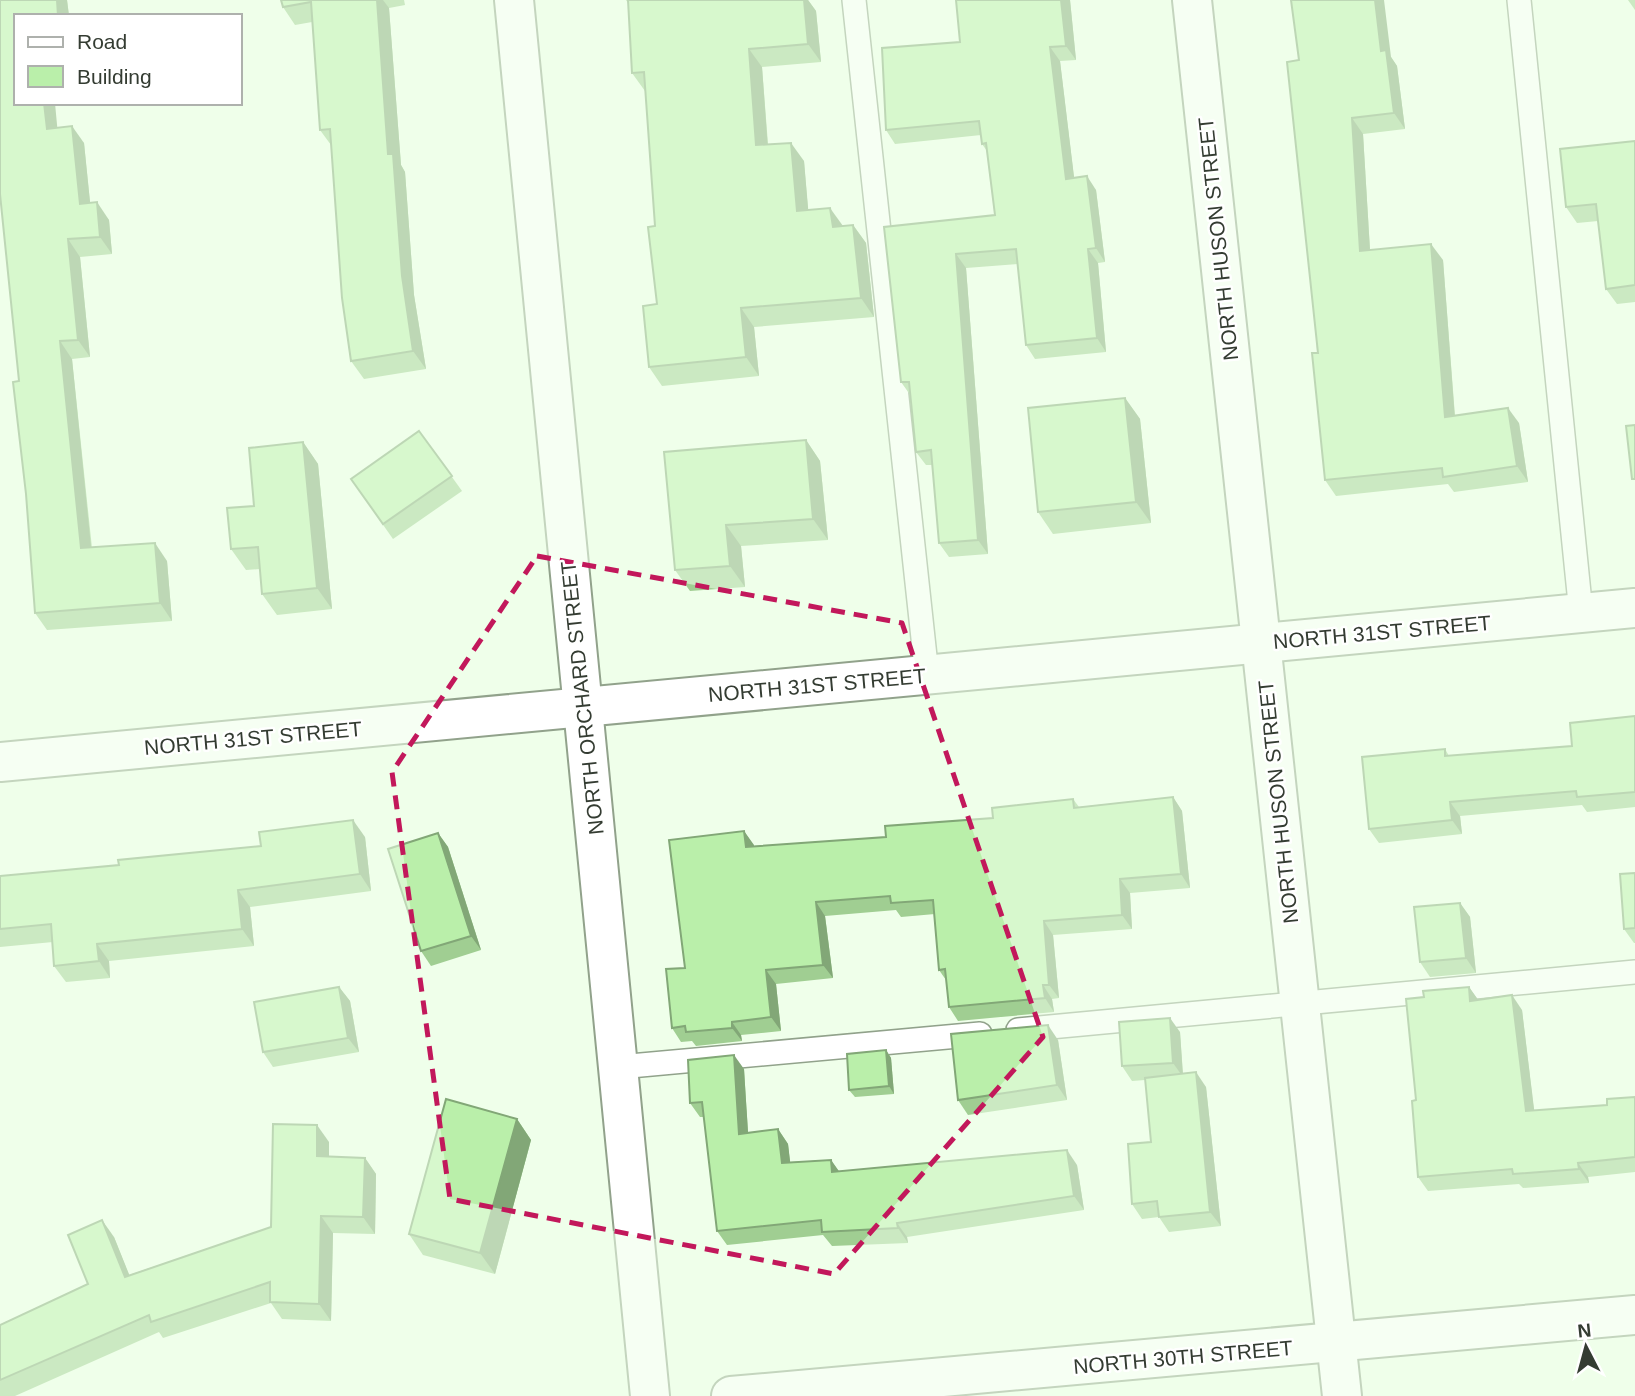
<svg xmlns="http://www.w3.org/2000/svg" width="1635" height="1396" viewBox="0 0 1635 1396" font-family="Helvetica,sans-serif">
	<rect width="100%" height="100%" fill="#efffea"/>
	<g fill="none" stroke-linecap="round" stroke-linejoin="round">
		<defs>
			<g id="lane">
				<path d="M854 0 927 675"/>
				<path d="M1519 0 1581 613"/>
				<path d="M1018 1030 1635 972"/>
				<path d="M619 1067 980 1034"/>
			</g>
			<g id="street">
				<path d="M1192 0 1342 1396"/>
				<path d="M0 762 1635 608"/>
			</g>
			<g id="secondary">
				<path d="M514 0 650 1396"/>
				<path d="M731 1396 1635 1315"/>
			</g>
		</defs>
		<use href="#lane" stroke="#91a28b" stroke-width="26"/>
		<use href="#street" stroke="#91a28b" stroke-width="42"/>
		<use href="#secondary" stroke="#91a28b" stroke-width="42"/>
		<use href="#lane" stroke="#fff" stroke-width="23"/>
		<use href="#street" stroke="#fff" stroke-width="38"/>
		<use href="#secondary" stroke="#fff" stroke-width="38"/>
	</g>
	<g fill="#a0ce92">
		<path d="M0 0H67L69 16H16L57 128 84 143 90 203 109 220 112 254 80 257 90 357 72 359 92 548 167 561 172 621 47 630 35 613 19 381Z"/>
		<path d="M281 0H404L405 5 389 8 401 165 405 172 414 295 426 369 364 379 351 361 331 145 320 130 312 22 295 25 283 7Z"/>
		<path d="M626 0H808L816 11 821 62 762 67 768 144 804 161 808 210 843 226 853 225 866 243 874 317 754 327 759 376 662 386 649 367 657 304 655 226 645 91 632 73 628 3Z"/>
		<path d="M1070 0 1076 60 1060 61 1074 178 1096 190 1105 262 1098 263 1106 352 1035 359 1026 345 1018 264 966 268 988 554 949 557 939 543 932 465H926L916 452 911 396 901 382 884 227 995 215 987 151 982 144 981 135 895 144 886 130 960 42Z"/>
		<path d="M1628 0H1635V10Z"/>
		<path d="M1391 57 1397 66 1405 129 1363 134 1370 250 1443 260 1455 416 1519 423 1528 482 1454 492 1448 484 1336 496 1325 480 1299 60Z"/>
		<path d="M1635 141V302L1617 304 1606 289 1598 221 1577 223 1566 207Z"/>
		<path d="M1125 398 1140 419 1151 523 1053 534 1038 512Z"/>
		<path d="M419 431 462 491 393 539 351 479Z"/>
		<path d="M806 440 820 461 828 540 741 546 745 587 690 591 675 570Z"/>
		<path d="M303 442 318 464 332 609 277 615 262 594 260 569 246 570 231 549 254 506Z"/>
		<path d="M1635 716V807L1587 812 1582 805 1460 816 1462 834 1379 843 1369 829 1445 749 1449 756 1572 746Z"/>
		<path d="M1173 797 1182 811 1190 888 1130 893 1132 929 1053 935 1059 998 1052 999 1054 1012 958 1021 949 1007 946 980 939 970 935 914 901 917 896 910 825 916 833 978 776 984 781 1031 741 1035 742 1041 696 1046 692 1041 681 1042 672 1028 685 968 744 831 754 846 886 837 993 818 1073 799 1079 807Z"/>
		<path d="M438 833 448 847 481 950 431 966 421 951Z"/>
		<path d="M365 837 371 891 250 907 254 946 109 961 110 978 66 982 54 966 53 942 0 947V876L119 865Z"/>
		<path d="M1635 873V943H1634L1624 929Z"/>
		<path d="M1460 903 1470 917 1476 973 1430 977 1420 962Z"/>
		<path d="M339 987 350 1001 359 1052 273 1067 263 1052Z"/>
		<path d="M1469 987 1478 1000 1522 1010 1534 1111 1607 1105 1635 1097V1172L1588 1177 1589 1183 1523 1188 1519 1184 1428 1191 1418 1177 1416 1100 1424 997Z"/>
		<path d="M1180 1032 1183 1074 1206 1087 1221 1226 1169 1232 1159 1217 1142 1219 1132 1204 1151 1142 1145 1080 1132 1081 1122 1066Z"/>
		<path d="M1058 1040 1067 1100 968 1115 958 1100Z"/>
		<path d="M886 1050 891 1058 894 1094 855 1097 849 1090Z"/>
		<path d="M744 1069 748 1133 778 1129 788 1144 790 1162 831 1160 839 1172 1077 1165 1084 1210 907 1237 908 1243 832 1246 823 1235 727 1245 717 1231 704 1117H700L690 1103Z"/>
		<path d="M517 1119 531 1140 495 1274 423 1255 409 1234Z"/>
		<path d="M329 1142V1157L365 1158 376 1174 375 1234 333 1233 331 1321 282 1319 271 1303 163 1338 159 1332 15 1396H0V1325L88 1284 114 1237 129 1275 271 1227Z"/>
	</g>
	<g fill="#82a777">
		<path d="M57 0H67L69 16H58Z"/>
		<path d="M377 0H383L389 8 401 165 405 172 414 295 426 369 413 351 402 276 388 154Z"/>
		<path d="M804 0H808L816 11 821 62 808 44Z"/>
		<path d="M1061 0H1070L1076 60 1066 46Z"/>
		<path d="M1375 0H1384L1391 57 1397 66 1405 129 1394 113 1381 51Z"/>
		<path d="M1050 47 1060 61 1076 193 1066 179Z"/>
		<path d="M749 49 762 67 769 163 756 145Z"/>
		<path d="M44 103H55L59 146 47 129Z"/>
		<path d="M1352 118 1363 134 1371 267 1360 251Z"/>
		<path d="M72 126 84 143 92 221 80 204Z"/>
		<path d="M791 143 804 161 810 230 797 211Z"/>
		<path d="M1087 176 1096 190 1105 262 1096 248Z"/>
		<path d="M97 202 109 220 112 254 100 237Z"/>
		<path d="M830 208 843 226 833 227Z"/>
		<path d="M853 225 866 243 874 317 861 298Z"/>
		<path d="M68 239 80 257 90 357 78 340Z"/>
		<path d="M1431 244 1443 260 1456 433 1445 417Z"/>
		<path d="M1088 249 1098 263 1106 352 1097 338Z"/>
		<path d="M956 254 966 268 988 554 978 540Z"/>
		<path d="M741 308 754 327 759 376 746 357Z"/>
		<path d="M60 341 72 359 93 566 81 548Z"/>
		<path d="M1125 398 1140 419 1151 523 1136 502Z"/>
		<path d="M1508 408 1519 423 1528 482 1517 466Z"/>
		<path d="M806 440 820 461 828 540 813 519Z"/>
		<path d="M303 442 318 464 332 609 317 588Z"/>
		<path d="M726 525 741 546 745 587 730 566Z"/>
		<path d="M155 543 167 561 172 621 160 603Z"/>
		<path d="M1173 797 1182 811 1190 888 1181 874Z"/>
		<path d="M1450 802 1460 816 1462 834 1452 820Z"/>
		<path d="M353 820 365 837 371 891 360 874Z"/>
		<path d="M744 831 754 845 755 860 746 847Z"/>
		<path d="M438 833 448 847 481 950 471 936Z"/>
		<path d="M1120 879 1130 893 1132 929 1122 915Z"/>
		<path d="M238 890 250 907 254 946 242 929Z"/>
		<path d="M816 902 825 916 833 978 823 965Z"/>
		<path d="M1460 903 1470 917 1476 973 1466 958Z"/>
		<path d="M1044 921 1053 935 1059 998 1049 985Z"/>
		<path d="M97 944 109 961 110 978 99 961Z"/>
		<path d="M766 970 776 984 781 1031 771 1017Z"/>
		<path d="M1043 985 1052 999 1054 1012 1045 998Z"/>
		<path d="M339 987 350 1001 359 1052 348 1038Z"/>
		<path d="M1469 987 1479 1001H1470Z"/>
		<path d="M1512 995 1522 1010 1536 1125 1526 1111Z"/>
		<path d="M1170 1018 1180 1032 1183 1077 1173 1063Z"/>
		<path d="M732 1022 741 1035 742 1041 732 1028Z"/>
		<path d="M1048 1025 1058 1040 1067 1100 1057 1085Z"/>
		<path d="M886 1050 891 1058 894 1094 889 1086Z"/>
		<path d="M734 1055 744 1069 749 1148 739 1134Z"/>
		<path d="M1196 1072 1206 1087 1221 1226 1210 1212Z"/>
		<path d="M517 1119 531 1140 495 1274 480 1253Z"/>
		<path d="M317 1125 329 1142V1173L317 1156Z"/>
		<path d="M778 1129 788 1144 792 1177 782 1163Z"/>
		<path d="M1067 1150 1077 1165 1084 1210 1074 1196Z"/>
		<path d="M365 1158 376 1174 375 1234 363 1217Z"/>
		<path d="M831 1160 841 1174 832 1172Z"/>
		<path d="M1578 1163 1588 1177 1589 1183 1579 1169Z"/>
		<path d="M321 1216 333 1233 331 1321 319 1304Z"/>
		<path d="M102 1220 114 1237 137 1294 125 1277Z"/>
		<path d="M897 1223 907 1237 908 1243 898 1228Z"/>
	</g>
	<g fill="#baefaa" stroke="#82a777" stroke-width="2">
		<path d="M0 0H57L58 16H16V103H44L47 129 72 126 80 204 97 202 100 237 68 239 78 340 60 341 81 548 155 543 160 603 35 613 26 494 13 382 19 381 0 194Z"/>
		<path d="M281 0H377L388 154H393L402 276 413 351 351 361 342 298 330 129 320 130 311 2 283 7Z"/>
		<path d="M628 0H804L808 44 749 49 756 145 791 143 797 211 830 208 833 227 853 225 861 298 741 308 746 357 649 367 643 306 657 304 648 227 655 226 644 72 632 73Z"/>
		<path d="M956 0H1061L1066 46 1050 47 1066 179 1087 176 1096 248 1088 249 1097 338 1026 345 1016 249 956 254 978 540 939 543 931 450 916 452 909 382H901L884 227 995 215 986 143 982 144 979 121 886 130 882 48 960 42Z"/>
		<path d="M1291 0H1375L1381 51 1386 50 1394 113 1352 118 1360 251 1431 244 1445 417 1508 408 1517 466 1443 477 1442 468 1325 480 1312 353H1318L1287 62 1299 60Z"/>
		<path d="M1635 141V285L1606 289 1596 204 1566 207 1560 149Z"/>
		<path d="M1125 398 1136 502 1038 512 1028 408Z"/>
		<path d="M1635 425V479H1632L1626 426Z"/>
		<path d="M419 431 452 476 383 524 351 479Z"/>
		<path d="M806 440 813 519 726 525 730 566 675 570 664 452Z"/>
		<path d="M303 442 317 588 262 594 258 547 231 549 227 508 254 506 249 448Z"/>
		<path d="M1635 716V792L1577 797 1576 791 1450 802 1452 820 1369 829 1362 757 1445 749V756L1572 746 1570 723Z"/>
		<path d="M1173 797 1181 874 1120 879 1122 915 1044 921 1049 985H1043L1045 998 949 1007 945 969 939 970 933 900 891 903 890 896 816 902 823 965 766 970 771 1017 732 1022V1028L686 1032 685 1026 672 1028 666 969 685 968 669 840 744 831 746 847 886 837 885 826 993 818 992 808 1073 799 1074 808Z"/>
		<path d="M353 820 360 874 238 890 242 929 97 944 99 961 54 966 51 924 0 929V876L119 865 118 860 261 846 259 832Z"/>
		<path d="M438 833 471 936 421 951 388 849Z"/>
		<path d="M1635 873V928L1624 929 1620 874Z"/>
		<path d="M1460 903 1466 958 1420 962 1414 907Z"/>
		<path d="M339 987 348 1038 263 1052 254 1002Z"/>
		<path d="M1469 987 1470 1001 1512 995 1526 1111 1607 1105V1099L1635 1097V1157L1578 1163 1579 1169 1513 1174 1512 1169 1418 1177 1412 1101 1416 1100 1406 999 1424 997 1423 991Z"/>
		<path d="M1170 1018 1173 1063 1122 1066 1119 1022Z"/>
		<path d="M1048 1025 1057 1085 958 1100 951 1034Z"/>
		<path d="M886 1050 889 1086 849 1090 847 1054Z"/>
		<path d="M734 1055 739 1134 778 1129 782 1163 831 1160 832 1172 1067 1150 1074 1196 897 1223 898 1228 822 1232 821 1220 717 1231 702 1102 690 1103 688 1060Z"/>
		<path d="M1196 1072 1210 1212 1159 1217 1157 1201 1132 1204 1128 1144 1151 1142 1145 1078Z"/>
		<path d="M446 1099 517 1119 480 1253 409 1234Z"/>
		<path d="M273 1124 317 1125V1156L365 1158 363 1217 321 1216 319 1304 270 1302V1282L151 1322 149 1315 0 1380V1325L88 1284 68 1235 102 1220 125 1277 271 1227Z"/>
	</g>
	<path d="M0 0H1635V1396H0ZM537 556 902 623 1043 1037 834 1274 450 1199 392 772Z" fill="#efffea" fill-opacity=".55" fill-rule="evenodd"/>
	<path fill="none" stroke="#c2185b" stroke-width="5" stroke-dasharray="14 9" stroke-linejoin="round" d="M537 556 902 623 1043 1037 834 1274 450 1199 392 772Z"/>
	<g text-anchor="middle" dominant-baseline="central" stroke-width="5" stroke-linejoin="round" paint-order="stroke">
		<g font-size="21" fill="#343c32" stroke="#fff">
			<text transform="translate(1218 239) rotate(-96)">NORTH HUSON STREET</text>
			<text transform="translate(1382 632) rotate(-5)">NORTH 31ST STREET</text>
			<text transform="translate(817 685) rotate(-5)">NORTH 31ST STREET</text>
			<text transform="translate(582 698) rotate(-96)">NORTH ORCHARD STREET</text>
			<text transform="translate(253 738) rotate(-5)">NORTH 31ST STREET</text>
			<text transform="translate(1278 802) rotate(-96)">NORTH HUSON STREET</text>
			<text transform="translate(1183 1357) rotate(-5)">NORTH 30TH STREET</text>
		</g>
	</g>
	<rect x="14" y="14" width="228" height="91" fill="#ffffff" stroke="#aeb1ad" stroke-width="2"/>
	<rect x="28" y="37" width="35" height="10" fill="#ffffff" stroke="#aeb1ad" stroke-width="2"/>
	<text x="77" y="49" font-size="21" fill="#343c32">Road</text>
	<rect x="28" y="66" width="35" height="21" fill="#baefaa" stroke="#aeb1ad" stroke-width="2"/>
	<text x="77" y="84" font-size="21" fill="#343c32">Building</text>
	<g transform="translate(1586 1347) rotate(354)" stroke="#ffffff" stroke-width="5" paint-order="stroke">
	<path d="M0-5L12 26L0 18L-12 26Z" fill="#343c32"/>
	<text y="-10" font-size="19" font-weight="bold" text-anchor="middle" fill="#343c32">N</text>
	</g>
</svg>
